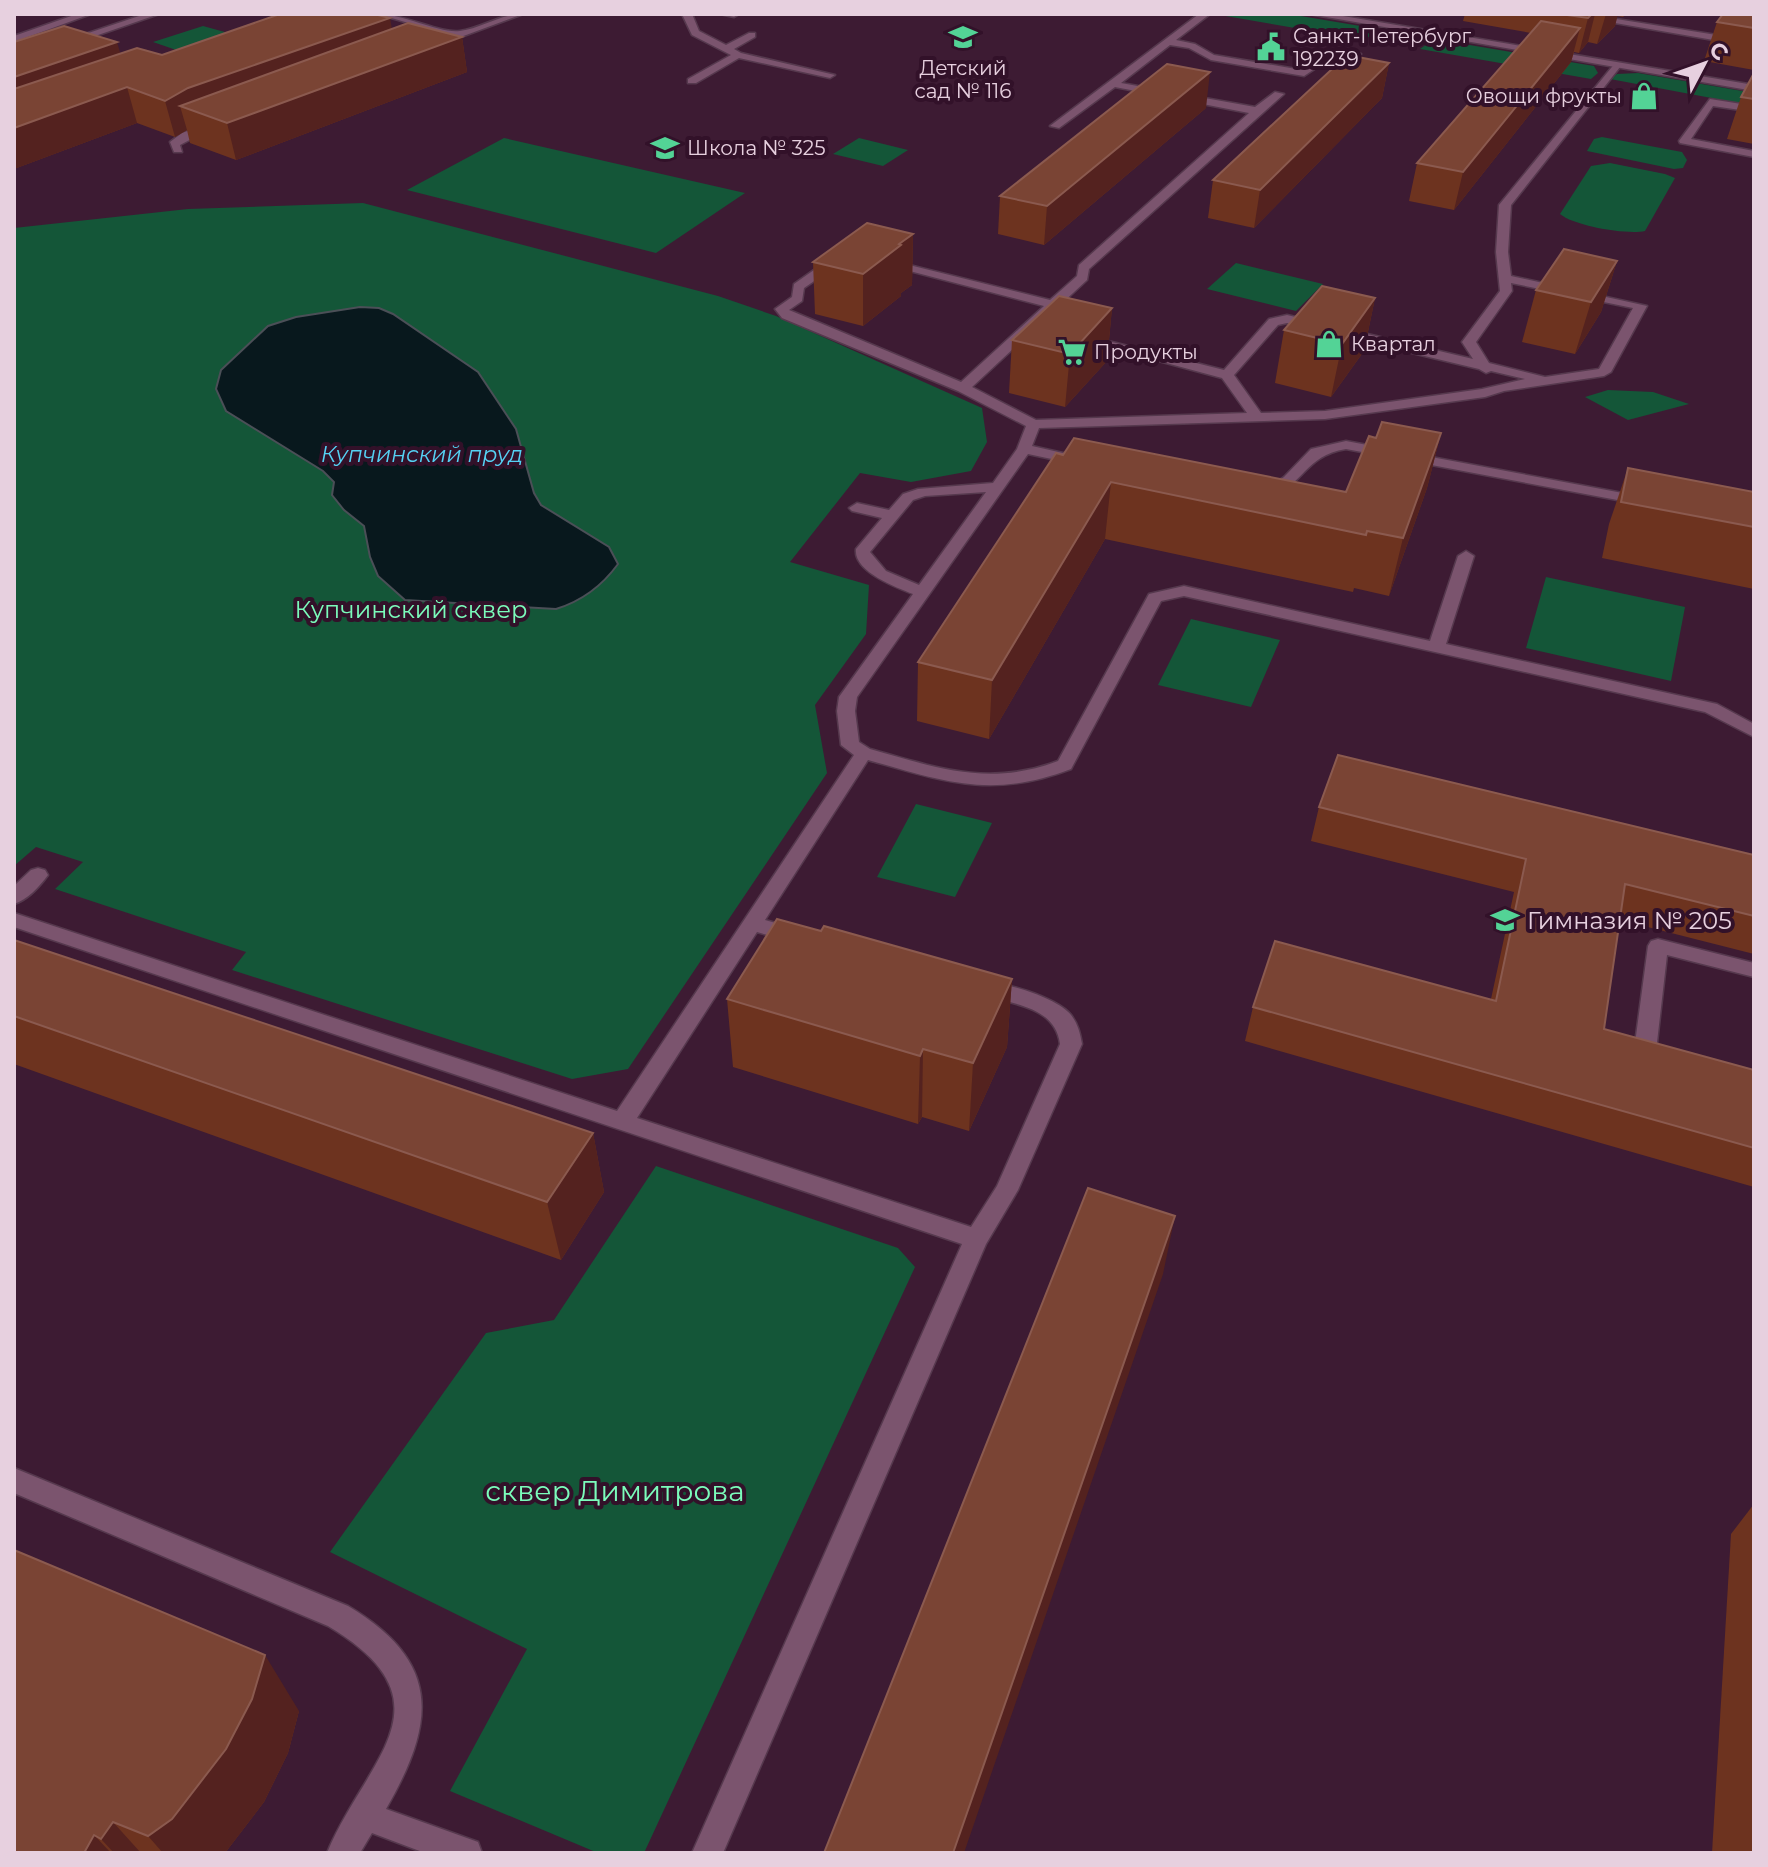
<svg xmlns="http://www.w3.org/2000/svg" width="1768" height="1867" viewBox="0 0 1768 1867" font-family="Montserrat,sans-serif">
	<rect width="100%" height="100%" fill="#3d1b33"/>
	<g fill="#145638">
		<path d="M1214 14H1289L1384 30 1378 35 1359 39Z"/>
		<path d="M203 26 232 34 182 52 153 42Z"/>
		<path d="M1434 39 1594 66 1598 73 1591 79 1420 49Z"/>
		<path d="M1638 73 1754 93V106L1610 79 1617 74Z"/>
		<path d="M1602 137 1682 152 1687 160 1683 168 1674 169 1587 151 1594 139Z"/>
		<path d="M504 138 745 193 656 253 407 190Z"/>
		<path d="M859 138 908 150 883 166 833 154Z"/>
		<path d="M1610 163 1665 174 1675 178 1645 231C1627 235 1574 226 1560 214L1591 166Z"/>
		<path d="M363 203 718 296 776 316 982 408 987 442 971 471 911 482 860 473 790 562 869 585 866 634 815 705 827 773 628 1069 572 1079 232 970 246 952 55 889 83 862 36 847 14 866V228L188 209Z"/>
		<path d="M1236 263 1323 284 1296 311 1207 289Z"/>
		<path d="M1608 390 1653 392 1689 404 1628 420 1585 397Z"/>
		<path d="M1546 577 1685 607 1671 681 1526 648Z"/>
		<path d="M1191 619 1280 640 1251 707 1158 685Z"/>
		<path d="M916 804 992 823 955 897 877 877Z"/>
		<path d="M656 1166 898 1248 915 1267 644 1853H598L450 1791 527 1649 330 1552 486 1333 554 1320Z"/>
	</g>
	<path fill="#08181d" stroke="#4b4f57" stroke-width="2" d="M360 307 379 308 393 314 478 372 516 429 534 493 541 505 609 547 618 564C602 586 582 601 556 609L405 600 378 576 370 557 364 526 344 510 332 495 334 482 323 471 226 411 216 389 221 370 268 326 296 317Z"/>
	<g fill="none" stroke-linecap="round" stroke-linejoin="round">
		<defs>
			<g id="service">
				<path d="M378 14C404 14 441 34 460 31 482 28 500 14 523 14L431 48 428 43 449 35Z"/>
				<path d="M682 14H692L699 31 726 45 749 33H755V37L734 49 741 53 835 75 830 78 739 58 696 83H688V79L731 55 692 35Z"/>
				<path d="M720 14H739L734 17Z"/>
				<path d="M1199 14H1210L1176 40 1195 44 1214 55 1302 70 1317 59 1333 60 1356 51 1361 54 1338 65 1322 64 1304 76 1211 60 1189 48 1170 45 1121 83 1255 107 1275 92 1284 94 1089 269 1087 280 972 387 1036 420 1247 413 1222 378 1077 339 1084 335 1224 370 1269 319 1287 315 1473 359 1462 342 1500 291 1496 252 1499 205 1616 62 1620 67 1511 205 1508 252 1511 276 1647 306 1611 372 1604 376 1504 391 1485 397 1325 419 1039 428 1032 446 1085 458 1087 461 1080 465 1028 454 857 697 855 711 859 742 870 749C937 768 990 787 1058 761L1149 594 1184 586 1430 641 1458 556 1466 551 1474 556 1446 644 1717 704 1754 724V737L1705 712 1184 596 1161 601 1071 769C992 799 946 782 868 760L765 920 804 931 807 936 804 941 797 943 757 932 637 1118 971 1227 997 1186 1060 1044C1055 1005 1010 1004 979 994L976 989 979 984C998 978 1058 998 1071 1015 1078 1024 1080 1033 1082 1044L1018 1190 986 1244 723 1853H692L962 1244 14 927V913L617 1111 854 755 841 745 837 711 839 697 913 594C895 587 853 571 856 549L882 518 852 511 849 508 857 503 889 510 903 494 918 489 993 483 1017 449 1026 426 958 391 782 318 775 309 792 297 794 284 831 258H839V264L804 288 802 301 789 310 961 382 1044 306 879 263 885 259 1050 300 1077 276 1079 265 1249 113 1115 87 1059 128 1050 126ZM1511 283 1633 308 1599 369 1545 377 1489 363 1476 342 1512 291ZM1287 323 1479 369 1486 373 1491 371 1525 379 1482 389 1325 411 1261 413 1234 375 1278 325ZM986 492 919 585 886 571 870 552 913 500 925 496Z"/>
				<path d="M1563 14H1585L1754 41V47Z"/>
				<path d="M1710 99 1754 106V112L1713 106 1691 139 1754 151V157L1680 143 1679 141Z"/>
				<path d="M209 123 218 125 180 145 182 152H174L170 142 182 133Z"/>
				<path d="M1346 441 1644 497 1651 501 1644 505 1346 449C1303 456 1304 487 1268 497L1261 493 1284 477 1311 449Z"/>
				<path d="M38 868 45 870 48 875C40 886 27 900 14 904V886L31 870Z"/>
				<path d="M1658 939 1754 963V977L1667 955 1656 1051 1653 1057H1637L1634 1051 1648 946 1651 941Z"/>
				<path d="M14 1468 348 1606C442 1662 436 1722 386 1809L478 1842 482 1853H425L372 1833 360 1853H327C365 1760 457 1703 328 1626L14 1493Z"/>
			</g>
			<g id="minor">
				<path d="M145 14H159L14 64V58Z"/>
				<path d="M1309 14H1331L1754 85V91Z"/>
			</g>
			<path id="tertiary" d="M77 14H91L14 42V36Z"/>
		</defs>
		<use href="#service" stroke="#56394e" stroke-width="3"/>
		<use href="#minor" stroke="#56394e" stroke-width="3"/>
		<use href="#tertiary" stroke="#56394e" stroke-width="3"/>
		<use href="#service" fill="#7b546e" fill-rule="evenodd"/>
		<use href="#minor" fill="#7b546e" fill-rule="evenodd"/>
		<use href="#tertiary" fill="#7b546e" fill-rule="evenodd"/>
	</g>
	<g fill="#6d331f">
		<path d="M1465 14H1626L1623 17 1617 16 1615 26 1597 44 1588 42 1579 53 1574 52 1571 62 1454 210 1409 201 1417 163 1531 33 1463 21Z"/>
		<path d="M1754 14V70L1704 61 1717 22Z"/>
		<path d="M462 37 467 72 236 160 190 143 187 130 175 137 137 123 14 169 120 53 162 55Z"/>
		<path d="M1389 63 1382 98 1254 228 1208 218 1213 180Z"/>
		<path d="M1754 73V144L1727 139 1741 97Z"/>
		<path d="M1206 108 1044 245 998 234 1000 196Z"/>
		<path d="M913 234 912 285 901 293V296L863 326 815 314 813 262Z"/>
		<path d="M1617 261 1601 312 1575 354 1522 342 1536 290Z"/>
		<path d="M1375 298 1364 351 1331 397 1275 383 1284 330Z"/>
		<path d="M1112 308 1107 361 1065 407 1009 393 1012 340Z"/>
		<path d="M1441 433 1427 488 1389 596 1354 588 1353 592 1105 539 989 739 917 721 918 662 1063 455 1346 492 1376 438Z"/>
		<path d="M1628 468 1754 492V589L1602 558 1609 524Z"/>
		<path d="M1319 807 1754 855V954L1620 920 1604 1029 1754 1070V1187L1245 1041 1253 1007 1491 999 1514 892 1311 841Z"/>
		<path d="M821 931 1012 979 1007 1047 969 1131 922 1117 918 1124 733 1067 727 999Z"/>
		<path d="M14 940 593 1133 604 1192 561 1260 14 1064Z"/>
		<path d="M1754 1504V1853H1712L1731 1534Z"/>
		<path d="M299 1711 288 1753 264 1802 225 1853H14Z"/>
	</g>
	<g fill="#54221f">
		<path d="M1592 14H1595L1588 42 1579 53 1588 18Z"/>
		<path d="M1606 14H1618L1615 26 1597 44Z"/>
		<path d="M390 18 396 52 180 106 187 130 175 137 165 101 188 88Z"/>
		<path d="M1580 28 1571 62 1454 210 1463 172Z"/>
		<path d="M462 37 467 72 236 160 227 123Z"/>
		<path d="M117 42 127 76 14 117V77Z"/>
		<path d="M1389 63 1382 98 1254 228 1260 190Z"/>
		<path d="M1210 72 1206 108 1044 245 1047 206Z"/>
		<path d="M127 87 137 123 14 169V128Z"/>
		<path d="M913 234 912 285 901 293V296L863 326V274Z"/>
		<path d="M1617 261 1601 312 1575 354 1591 302Z"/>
		<path d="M1375 298 1364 351 1331 397 1342 344Z"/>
		<path d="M1112 308 1107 361 1065 407 1070 354Z"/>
		<path d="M1441 433 1427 488 1389 596 1403 538Z"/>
		<path d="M1111 482 1105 539 989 739 992 680Z"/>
		<path d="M1012 979 1007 1047 969 1131 973 1063Z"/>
		<path d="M923 1049 922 1117 918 1124 920 1056Z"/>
		<path d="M593 1133 604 1192 561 1260 547 1202Z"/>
		<path d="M1175 1216 1163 1274 964 1853H953Z"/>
		<path d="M265 1655 299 1711 288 1753 264 1802 225 1853H163L148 1836Z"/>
		<path d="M113 1822 141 1853H114L101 1839Z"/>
		<path d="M94 1835 111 1853H84Z"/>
	</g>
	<g fill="#7a4434" stroke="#8b5a4f" stroke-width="2">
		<path d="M280 14H374L390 18 188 88 165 101 127 87 14 128V89L137 48 162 55Z"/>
		<path d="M1560 14H1592L1588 18Z"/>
		<path d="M1723 14H1754V28L1717 22Z"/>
		<path d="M1541 21 1580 28 1463 172 1417 163Z"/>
		<path d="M408 23 462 37 227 123 180 106Z"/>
		<path d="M64 26 117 42 14 77V42Z"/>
		<path d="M1347 55 1389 63 1260 190 1213 180Z"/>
		<path d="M1167 64 1210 72 1047 206 1000 196Z"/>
		<path d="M1754 73V99L1741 97Z"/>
		<path d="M867 223 913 234 899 244 901 245 863 274 813 262Z"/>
		<path d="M1564 249 1617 261 1591 302 1536 290Z"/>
		<path d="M1322 286 1375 298 1342 344 1284 330Z"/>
		<path d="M1059 296 1112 308 1070 354 1012 340Z"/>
		<path d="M1382 422 1441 433 1403 538 1367 531 1366 535 1111 482 992 680 918 662 1056 453 1063 455 1074 438 1346 492 1369 436 1376 438Z"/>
		<path d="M1628 468 1754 492V527L1621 502Z"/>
		<path d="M1338 755 1754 855V916L1625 884 1604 1029 1754 1070V1148L1253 1007 1275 941 1496 1001 1526 859 1319 807Z"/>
		<path d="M777 919 821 931 824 926 1012 979 973 1063 923 1049 920 1056 727 999Z"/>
		<path d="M14 940 593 1133 547 1202 14 1016Z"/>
		<path d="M1088 1188 1175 1216 953 1853H824Z"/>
		<path d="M14 1550 265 1655 252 1699 226 1749 172 1819 148 1836 113 1822 101 1839 94 1835 84 1853H14Z"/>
	</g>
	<defs>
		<symbol id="school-bare" viewBox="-9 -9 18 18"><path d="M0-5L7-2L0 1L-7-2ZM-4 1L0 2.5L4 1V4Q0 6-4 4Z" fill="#53d396" stroke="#321129" stroke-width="2.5" paint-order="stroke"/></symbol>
		<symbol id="civic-bare" viewBox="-9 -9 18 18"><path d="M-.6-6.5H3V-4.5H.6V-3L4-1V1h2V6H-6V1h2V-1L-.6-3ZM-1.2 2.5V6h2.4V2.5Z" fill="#53d396" stroke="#321129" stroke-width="2.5" paint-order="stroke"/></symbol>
		<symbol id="shop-bare" viewBox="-9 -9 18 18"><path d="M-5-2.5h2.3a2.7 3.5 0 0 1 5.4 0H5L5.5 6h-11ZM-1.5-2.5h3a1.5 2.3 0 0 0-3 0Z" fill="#53d396" stroke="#321129" stroke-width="2.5" paint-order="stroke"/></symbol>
		<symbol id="supermarket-bare" viewBox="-9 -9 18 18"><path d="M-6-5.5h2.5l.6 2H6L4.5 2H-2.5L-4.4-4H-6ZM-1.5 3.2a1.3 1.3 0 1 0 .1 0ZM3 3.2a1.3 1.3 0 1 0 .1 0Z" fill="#53d396" stroke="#321129" stroke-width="2.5" paint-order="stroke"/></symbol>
	</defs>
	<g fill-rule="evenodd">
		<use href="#school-bare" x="943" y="17" width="40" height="40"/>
		<use href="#civic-bare" x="1251" y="27" width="40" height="40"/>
		<use href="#shop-bare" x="1624" y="76" width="40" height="40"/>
		<use href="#school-bare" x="645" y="128" width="40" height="40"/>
		<use href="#shop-bare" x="1309" y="324" width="40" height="40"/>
		<use href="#supermarket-bare" x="1052" y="332" width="40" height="40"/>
		<use href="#school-bare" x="1485" y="900" width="40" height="40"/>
	</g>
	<g text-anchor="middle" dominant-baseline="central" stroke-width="8" stroke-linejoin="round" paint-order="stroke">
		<g font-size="20" fill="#e7d0df" stroke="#321129" text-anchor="start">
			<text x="1293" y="36">Санкт-Петербург<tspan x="1293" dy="23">192239</tspan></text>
			<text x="963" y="68" text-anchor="middle">Детский<tspan x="963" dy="23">сад № 116</tspan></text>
			<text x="1622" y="96" text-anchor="end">Овощи фрукты</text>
			<text x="687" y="148">Школа № 325</text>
			<text x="1351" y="344">Квартал</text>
			<text x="1094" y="352">Продукты</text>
		</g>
		<g font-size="22" font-style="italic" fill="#55d1f3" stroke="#321129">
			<text x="422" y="454">Купчинский пруд</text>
		</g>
		<g font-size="24" fill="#7bfcbb" stroke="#321129">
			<text x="411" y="609">Купчинский сквер</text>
		</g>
		<g font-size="24" fill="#e7d0df" stroke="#321129" text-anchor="start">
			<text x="1527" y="920">Гимназия № 205</text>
		</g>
		<g font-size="28" fill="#7bfcbb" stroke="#321129">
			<text x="615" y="1491">сквер Димитрова</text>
		</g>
	</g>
	<rect width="1768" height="1867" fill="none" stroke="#e7d0df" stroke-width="32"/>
	<g transform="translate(1704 64) rotate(49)" stroke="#321129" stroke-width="6" paint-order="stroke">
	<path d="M0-6L14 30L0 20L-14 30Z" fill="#e7d0df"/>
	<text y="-12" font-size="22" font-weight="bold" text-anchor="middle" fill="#e7d0df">С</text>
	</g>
</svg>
